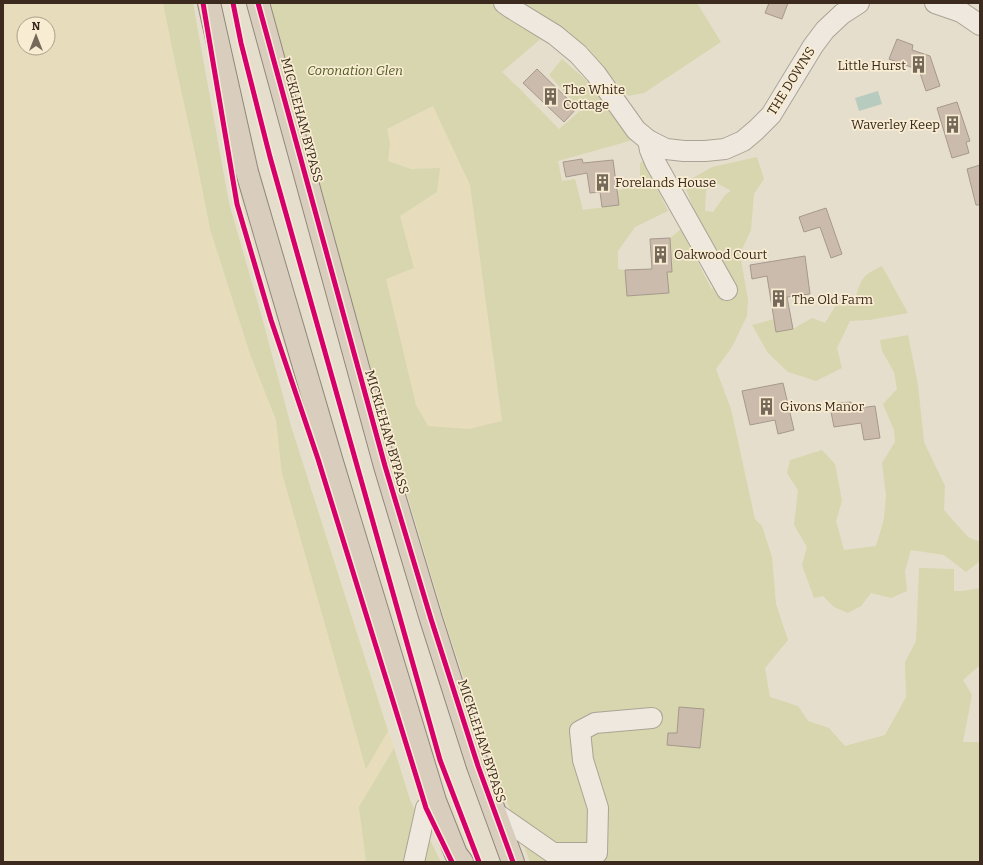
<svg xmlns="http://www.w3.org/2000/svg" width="983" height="865" viewBox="0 0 983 865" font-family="Bitter,serif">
	<rect width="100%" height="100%" fill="#e6decc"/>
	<g fill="#e7ddbc" fill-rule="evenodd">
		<path d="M3 3H163L176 67 198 167 210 229 250 354 276 420 291 426 394 748 359 807 366 862H3ZM24 24H48V48H24Z"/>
		<path d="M433 106 470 185 502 421 469 429 428 426 416 405 386 279 414 268 400 216 437 192 440 168 411 169 388 161 390 143 387 129Z"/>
	</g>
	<g fill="#d7d6ae" fill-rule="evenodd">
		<path d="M163 3H193L229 203 263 321 291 426 388 731 366 769 282 473 276 420 250 354 210 229 198 167 176 67Z"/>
		<path d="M266 3H697L721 42 644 93 628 96 587 47 557 25 502 72 521 90 559 129 581 110 549 75 562 59 584 78 617 117 633 140 558 161 562 181 575 179 583 210 619 205 617 191 640 184V163L644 160 668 211 635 227 618 251V269L625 270 627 296 669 293 667 272H672L670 238 681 229 712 290 723 263 697 220 684 183 712 167 757 157 764 179 754 194 751 230 740 254 748 300 747 316 732 347 716 369 731 409 755 519 762 526 772 557 776 604 788 640 765 668 770 697 798 706 808 721 829 728 845 746 885 735 906 697 905 662 916 641 919 568 954 569V591H962L980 588V665L963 680 972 695 963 742H980V862H530L500 784 447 628 361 341ZM433 106 470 185 502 421 469 429 428 426 416 405 386 279 414 268 400 216 437 192 440 168 411 169 388 161 390 143 387 129ZM719 184 731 191 726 194 713 212 705 211 706 190Z"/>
		<path d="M882 266 908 313 869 320 850 321 837 348 842 368 816 381 788 372 768 353 752 325 774 319 777 332 793 329 812 318 825 323 836 305 855 299C862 278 861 276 882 266Z"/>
		<path d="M908 335 918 385 924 442 945 486 944 510 968 537 980 542V561L966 572 944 555 911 550 905 571 907 591 891 598 871 593 861 606 848 613 834 607 823 596 814 598 802 565 807 547 794 525 798 490 787 473 790 460 822 450 835 464 842 501 836 521 844 550 876 546 884 519 886 495 882 463 895 442 894 430 883 404 897 389 894 372 882 351 880 340Z"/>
		<path d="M394 748 410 800 441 862H366L359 807Z"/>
	</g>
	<path fill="#b8cbbf" d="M878 91 882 104 859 111 855 98Z"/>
	<g fill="#cabbad" stroke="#a6998b">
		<path d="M769 3H788L782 19 765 13Z"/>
		<path d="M897 39 913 45 912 50 930 56 940 86 926 91 919 70 889 59Z"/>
		<path d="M537 69 577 108 564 122 523 83Z"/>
		<path d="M957 102 970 141 966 142 969 153 952 158 937 108Z"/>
		<path d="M582 159 583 163 613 160 619 205 602 207 600 192 590 193 587 173 566 177 563 162Z"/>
		<path d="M980 165V205H976L967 169Z"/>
		<path d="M826 208 842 254 831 258 820 227 804 232 799 217Z"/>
		<path d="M670 238 672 272H667L669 293 627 296 625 270 652 269 650 239Z"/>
		<path d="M805 256 810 294 787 297 793 329 776 332 767 276 752 279 750 265Z"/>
		<path d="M783 383 794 430 778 434 775 420 750 425 742 391Z"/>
		<path d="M851 402 852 409 875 406 880 438 864 440 861 423 834 427 831 412 839 411 838 403Z"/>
		<path d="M679 707 704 709 700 748 667 745 668 733H677Z"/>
	</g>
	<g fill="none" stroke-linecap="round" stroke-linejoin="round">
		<defs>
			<g id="minor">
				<path d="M504 3 511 8 555 35 578 54 596 74 636 130 648 140 666 149 684 151H705L725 149 743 141 756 130 771 115 813 46 825 30 842 14 859 3"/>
				<path d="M935 3 961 12 980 25"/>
				<path d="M648 140 650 150 655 162 727 290"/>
				<path d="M494 812 553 853H597L598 808 583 760 580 731 595 723 652 718"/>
				<path d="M414 862 426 808 435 801"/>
			</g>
			<g id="highway">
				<path d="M209 3 247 172 332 462 435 801 456 854 462 862"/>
				<path d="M258 3 385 466 431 619 478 766 513 862"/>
			</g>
		</defs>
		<use href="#minor" stroke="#aba395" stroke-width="22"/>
		<use href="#highway" stroke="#91887c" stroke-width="24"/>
		<use href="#minor" stroke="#eee8de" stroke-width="20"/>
		<use href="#highway" stroke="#d9cebd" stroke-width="22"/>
		<defs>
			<g id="cycleway">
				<path d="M203 3 237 204 271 320 318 459 426 808 452 862"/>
				<path d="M233 3 241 43 270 157 440 760 479 862"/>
				<path d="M258 3 385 466 431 619 478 766 513 862"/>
			</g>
		</defs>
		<use href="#cycleway" stroke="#f8ecd2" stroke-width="8"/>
		<use href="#cycleway" stroke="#d6006c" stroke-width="5"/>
	</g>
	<defs>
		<symbol id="building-bare" viewBox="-9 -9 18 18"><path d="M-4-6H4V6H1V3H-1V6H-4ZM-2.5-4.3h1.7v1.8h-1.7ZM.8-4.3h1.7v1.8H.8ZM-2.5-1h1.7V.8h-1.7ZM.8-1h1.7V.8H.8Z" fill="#77695a" stroke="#f8ecd2" stroke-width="2.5" paint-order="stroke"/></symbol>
	</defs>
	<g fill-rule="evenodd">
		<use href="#building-bare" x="906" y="52" width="25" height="25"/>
		<use href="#building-bare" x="538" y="84" width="25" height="25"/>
		<use href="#building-bare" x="940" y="112" width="25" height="25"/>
		<use href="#building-bare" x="590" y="170" width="25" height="25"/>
		<use href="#building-bare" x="648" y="242" width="25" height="25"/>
		<use href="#building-bare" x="766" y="286" width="25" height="25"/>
		<use href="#building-bare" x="754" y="394" width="25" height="25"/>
	</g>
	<g text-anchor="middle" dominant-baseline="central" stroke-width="3.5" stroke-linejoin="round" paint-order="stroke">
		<g font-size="13" fill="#3b2a1d" stroke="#f8ecd2" text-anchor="start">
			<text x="906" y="65" text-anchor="end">Little Hurst</text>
			<text x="563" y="89">The White<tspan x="563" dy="15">Cottage</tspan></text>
			<text x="940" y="124" text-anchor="end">Waverley Keep</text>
			<text x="615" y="182">Forelands House</text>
			<text x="674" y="254">Oakwood Court</text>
			<text x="792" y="299">The Old Farm</text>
			<text x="780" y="406">Givons Manor</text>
		</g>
		<g font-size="13" font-style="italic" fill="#4d5922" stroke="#f8ecd2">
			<text x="355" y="70">Coronation Glen</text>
		</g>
		<g font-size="13" fill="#3b2a1d" stroke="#f8ecd2">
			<text transform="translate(791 81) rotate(-58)">THE DOWNS</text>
			<text transform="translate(302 120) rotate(75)">MICKLEHAM BYPASS</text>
			<text transform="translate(387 432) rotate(74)">MICKLEHAM BYPASS</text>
			<text transform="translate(482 741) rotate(72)">MICKLEHAM BYPASS</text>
		</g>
	</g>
	<rect width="983" height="865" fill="none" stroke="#3b2a1d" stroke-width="8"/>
	<g transform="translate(36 36)"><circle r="19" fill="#f8ecd2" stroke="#ac9e8a"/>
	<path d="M0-3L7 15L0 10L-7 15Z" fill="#77695a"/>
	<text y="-6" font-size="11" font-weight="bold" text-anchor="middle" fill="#3b2a1d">N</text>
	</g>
</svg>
